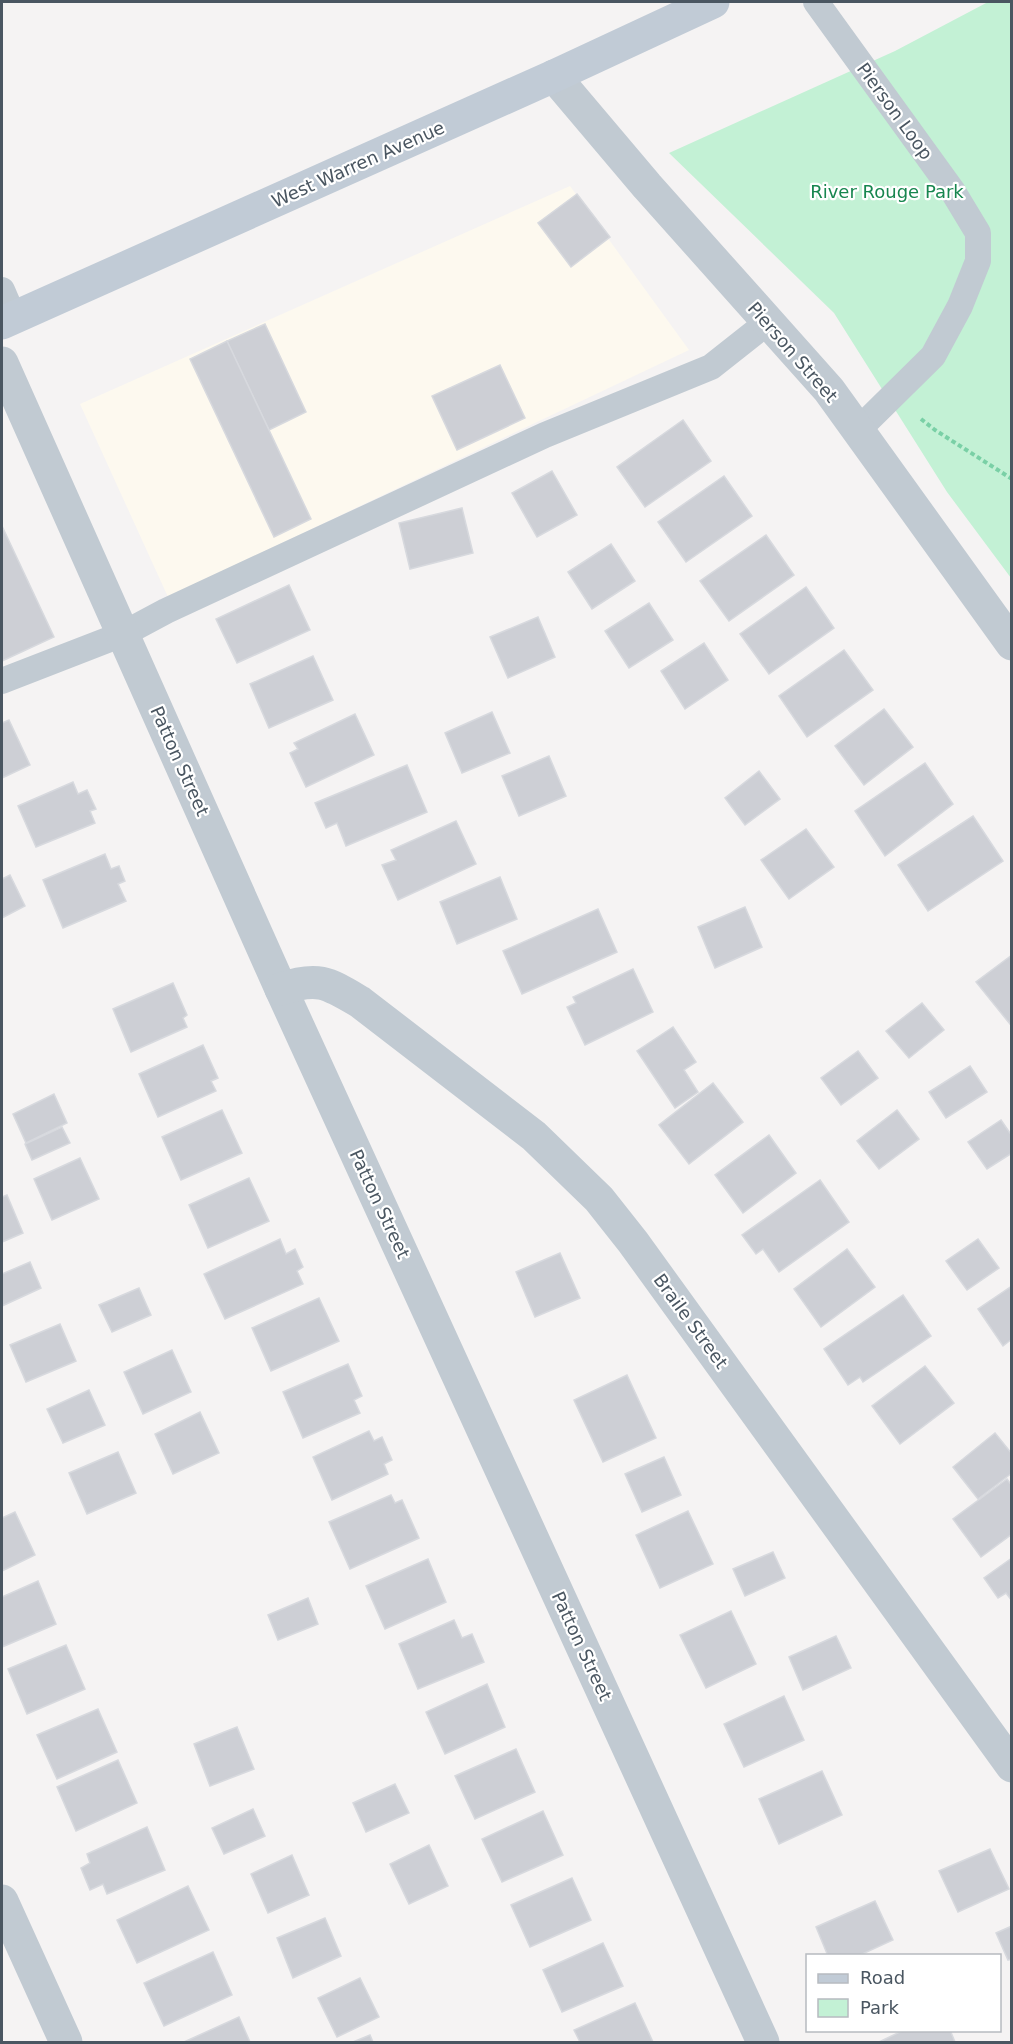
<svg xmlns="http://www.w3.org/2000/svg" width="1013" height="2044" viewBox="0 0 1013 2044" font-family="'DejaVu Sans',sans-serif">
	<rect width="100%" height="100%" fill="#f5f3f3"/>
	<path fill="#fdf9ef" d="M570 186 689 350 168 597 80 404Z"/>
	<path fill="#c3f1d5" d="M988 2H1011V578L947 492 834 313 669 153 895 51Z"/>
	<g fill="#cdcfd5" stroke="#d7d9de" stroke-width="1.5">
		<path d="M577 194 610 237 571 267 538 223Z"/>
		<path d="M265 324 306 412 269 430 227 341Z"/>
		<path d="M227 341 311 519 274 537 190 359Z"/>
		<path d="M500 365 525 418 457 450 432 396Z"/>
		<path d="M683 420 711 461 645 507 617 467Z"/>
		<path d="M552 471 577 515 537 537 512 493Z"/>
		<path d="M724 476 752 516 686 562 658 522Z"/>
		<path d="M462 508 473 553 410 569 399 523Z"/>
		<path d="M2 526 54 637 2 661Z"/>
		<path d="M766 535 794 575 729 621 700 581Z"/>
		<path d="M611 544 635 581 592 609 568 572Z"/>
		<path d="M289 585 310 630 237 663 216 619Z"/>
		<path d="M806 587 834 628 769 674 740 634Z"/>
		<path d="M649 603 673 640 629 668 605 631Z"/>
		<path d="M538 617 555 657 508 678 490 637Z"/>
		<path d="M704 643 728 680 685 709 661 671Z"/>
		<path d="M844 650 873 690 807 737 779 696Z"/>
		<path d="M313 656 333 700 269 728 250 684Z"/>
		<path d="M884 709 913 747 864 785 835 746Z"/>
		<path d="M492 712 510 753 462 773 445 733Z"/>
		<path d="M355 714 374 755 306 787 290 753 298 749 294 743Z"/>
		<path d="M9 720 30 765 2 778V723Z"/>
		<path d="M549 756 566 796 519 816 502 776Z"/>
		<path d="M925 763 953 804 885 856 855 811Z"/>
		<path d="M407 765 427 812 346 846 337 823 326 828 315 803Z"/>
		<path d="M759 771 780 799 745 825 725 798Z"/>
		<path d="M73 782 78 794 87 790 96 809 90 811 95 823 36 847 18 806Z"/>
		<path d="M973 816 1003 861 928 911 898 865Z"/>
		<path d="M456 821 476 864 398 900 382 865 396 860 391 850Z"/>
		<path d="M806 829 834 867 789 899 761 860Z"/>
		<path d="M105 854 111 869 119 866 125 881 118 884 126 901 63 928 43 880Z"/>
		<path d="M10 875 25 906 2 918V879Z"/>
		<path d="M500 877 517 919 457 944 440 902Z"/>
		<path d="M745 907 762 947 715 968 698 927Z"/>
		<path d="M598 909 617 952 522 994 503 951Z"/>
		<path d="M1012 955V1023L1010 1024 976 982Z"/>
		<path d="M633 969 653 1012 585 1045 567 1007 576 1003 573 997Z"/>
		<path d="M173 983 187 1015 183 1018 187 1027 131 1052 113 1009Z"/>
		<path d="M922 1003 944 1030 909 1058 886 1031Z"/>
		<path d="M673 1027 696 1062 684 1070 698 1092 675 1108 637 1051Z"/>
		<path d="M203 1045 218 1078 211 1081 216 1091 158 1117 139 1074Z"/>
		<path d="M858 1051 878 1078 841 1105 821 1078Z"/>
		<path d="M970 1066 987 1092 946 1118 929 1092Z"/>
		<path d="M713 1083 743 1122 689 1164 659 1125Z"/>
		<path d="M54 1094 67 1123 26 1143 13 1114Z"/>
		<path d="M222 1110 242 1153 181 1180 162 1137Z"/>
		<path d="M897 1110 919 1139 879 1169 857 1141Z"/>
		<path d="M1001 1120 1012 1136V1153L987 1169 968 1142Z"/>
		<path d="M62 1127 70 1143 32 1160 25 1144Z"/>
		<path d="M769 1135 796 1173 743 1213 715 1175Z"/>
		<path d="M80 1158 99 1199 52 1220 34 1179Z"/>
		<path d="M249 1178 269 1221 208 1248 189 1205Z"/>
		<path d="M820 1180 849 1222 779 1272 763 1249 756 1254 742 1235Z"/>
		<path d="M7 1195 23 1233 2 1242V1197Z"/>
		<path d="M280 1239 286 1254 295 1249 303 1267 297 1271 303 1284 225 1319 204 1274Z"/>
		<path d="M978 1239 999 1268 967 1290 946 1261Z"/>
		<path d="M847 1249 875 1287 821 1327 794 1289Z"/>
		<path d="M560 1253 580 1298 535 1317 516 1272Z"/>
		<path d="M30 1262 41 1288 2 1306V1274Z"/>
		<path d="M1012 1286V1339L1003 1346 978 1309Z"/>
		<path d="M139 1288 151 1315 112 1332 99 1305Z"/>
		<path d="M903 1295 931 1336 863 1382 860 1377 848 1385 824 1349Z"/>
		<path d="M319 1298 339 1341 271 1371 252 1328Z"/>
		<path d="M60 1324 76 1361 26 1382 10 1345Z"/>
		<path d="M172 1350 191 1392 143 1414 124 1372Z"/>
		<path d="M348 1364 362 1396 354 1400 360 1413 303 1438 283 1392Z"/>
		<path d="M925 1366 954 1403 900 1444 872 1406Z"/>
		<path d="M627 1375 656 1438 603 1462 574 1400Z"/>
		<path d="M89 1390 105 1425 63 1443 47 1409Z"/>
		<path d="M200 1412 219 1453 173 1474 155 1434Z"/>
		<path d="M369 1431 374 1441 382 1437 392 1460 384 1464 388 1474 332 1500 313 1457Z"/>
		<path d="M995 1433 1012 1454V1473L978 1499 953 1467Z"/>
		<path d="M118 1452 136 1493 87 1514 69 1473Z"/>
		<path d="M664 1457 681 1495 642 1512 625 1474Z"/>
		<path d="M1007 1479 1012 1486V1534L981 1557 953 1519Z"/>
		<path d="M391 1495 395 1503 402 1500 419 1538 350 1569 329 1522Z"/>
		<path d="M688 1511 713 1564 660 1588 636 1535Z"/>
		<path d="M15 1512 35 1555 2 1571V1518Z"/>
		<path d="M773 1552 785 1578 745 1596 733 1569Z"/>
		<path d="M1012 1558V1601L1006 1593 998 1598 984 1578Z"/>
		<path d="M428 1559 446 1602 385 1629 366 1586Z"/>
		<path d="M38 1581 56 1624 2 1647V1597Z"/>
		<path d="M308 1598 318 1624 278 1640 268 1615Z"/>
		<path d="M731 1611 756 1664 706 1688 680 1635Z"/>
		<path d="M454 1620 462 1638 472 1634 484 1662 418 1689 399 1644Z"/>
		<path d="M836 1636 851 1668 803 1690 789 1657Z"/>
		<path d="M66 1645 85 1689 27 1714 8 1669Z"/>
		<path d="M487 1684 505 1727 445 1754 426 1712Z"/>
		<path d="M784 1696 804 1740 744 1767 724 1724Z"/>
		<path d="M98 1709 117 1752 57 1779 37 1735Z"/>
		<path d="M237 1727 254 1769 210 1786 194 1744Z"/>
		<path d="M516 1749 535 1792 475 1819 455 1776Z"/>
		<path d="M118 1760 137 1803 76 1831 57 1787Z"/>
		<path d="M822 1771 842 1815 779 1844 759 1799Z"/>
		<path d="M395 1784 409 1813 366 1832 353 1803Z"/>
		<path d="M253 1809 265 1836 224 1854 212 1828Z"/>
		<path d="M543 1811 563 1855 502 1882 482 1839Z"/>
		<path d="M147 1827 165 1870 107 1894 103 1884 90 1890 81 1868 90 1863 87 1854Z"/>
		<path d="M429 1845 448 1886 409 1904 390 1864Z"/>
		<path d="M990 1849 1009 1889 958 1912 939 1871Z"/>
		<path d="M292 1855 309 1895 268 1913 251 1874Z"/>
		<path d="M572 1878 591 1920 530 1947 511 1905Z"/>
		<path d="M188 1886 209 1930 137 1963 117 1920Z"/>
		<path d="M875 1901 893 1940 858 1956H828L816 1927Z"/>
		<path d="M325 1918 341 1956 293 1978 277 1938Z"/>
		<path d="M1012 1926V1959L1008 1960 996 1933Z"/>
		<path d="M603 1943 623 1986 562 2012 543 1970Z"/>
		<path d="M213 1952 232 1995 164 2026 144 1983Z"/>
		<path d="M360 1978 379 2017 337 2037 318 1998Z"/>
		<path d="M635 2003 653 2042H580L574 2030Z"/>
		<path d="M239 2017 250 2042H184Z"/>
		<path d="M904 2030H950L955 2042H879Z"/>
		<path d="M370 2035 373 2042H353Z"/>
	</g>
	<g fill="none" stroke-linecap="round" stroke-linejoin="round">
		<path stroke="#7ad0a6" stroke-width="4" stroke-dasharray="4.5 3" stroke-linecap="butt" d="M921 419 935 430 1012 479"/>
		<g stroke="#c1cad2" stroke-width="26">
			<path d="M816 2 952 190 978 233V261L960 306 933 356 858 430"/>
			<path d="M2 290 14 318"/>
			<path d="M2 681 123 634 166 611 545 435 711 367 768 322"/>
		</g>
		<g stroke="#c1cad2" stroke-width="33">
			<path d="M554 76 647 186 829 390 1012 644"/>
			<path d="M2 363 281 989 763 2042"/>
			<path d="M281 989C318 976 328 983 360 1002L534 1136 599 1199 633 1242 1012 1766"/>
			<path d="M2 1901 66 2042"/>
		</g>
		<path stroke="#c1cbd6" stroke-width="33" d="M2 323 554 76 713 2"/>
	</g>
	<g text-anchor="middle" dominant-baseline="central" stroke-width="4.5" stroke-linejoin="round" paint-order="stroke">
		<g font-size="18" fill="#4a5661" stroke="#fff">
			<text transform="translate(895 111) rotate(54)">Pierson Loop</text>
			<text transform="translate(358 164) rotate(-24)">West Warren Avenue</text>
			<text transform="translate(793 352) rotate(49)">Pierson Street</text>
			<text transform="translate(180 761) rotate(66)">Patton Street</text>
			<text transform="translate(380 1204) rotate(65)">Patton Street</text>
			<text transform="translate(691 1321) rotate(54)">Braile Street</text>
			<text transform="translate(582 1646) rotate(65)">Patton Street</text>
		</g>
		<g font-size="18" fill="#17864f" stroke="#fff">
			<text x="887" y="191">River Rouge Park</text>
		</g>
	</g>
	<rect width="1013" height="2044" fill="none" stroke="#4a5661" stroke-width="6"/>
	<rect x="806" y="1954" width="195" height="78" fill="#ffffff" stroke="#b7bbc0" stroke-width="1.5"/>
	<rect x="818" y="1974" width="30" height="9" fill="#c1cbd6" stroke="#b7bbc0" stroke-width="1.5"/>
	<text x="860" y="1984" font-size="18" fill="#4a5661">Road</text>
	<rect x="818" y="1999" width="30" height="18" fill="#c3f1d5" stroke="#b7bbc0" stroke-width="1.5"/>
	<text x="860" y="2014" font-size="18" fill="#4a5661">Park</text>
</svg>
